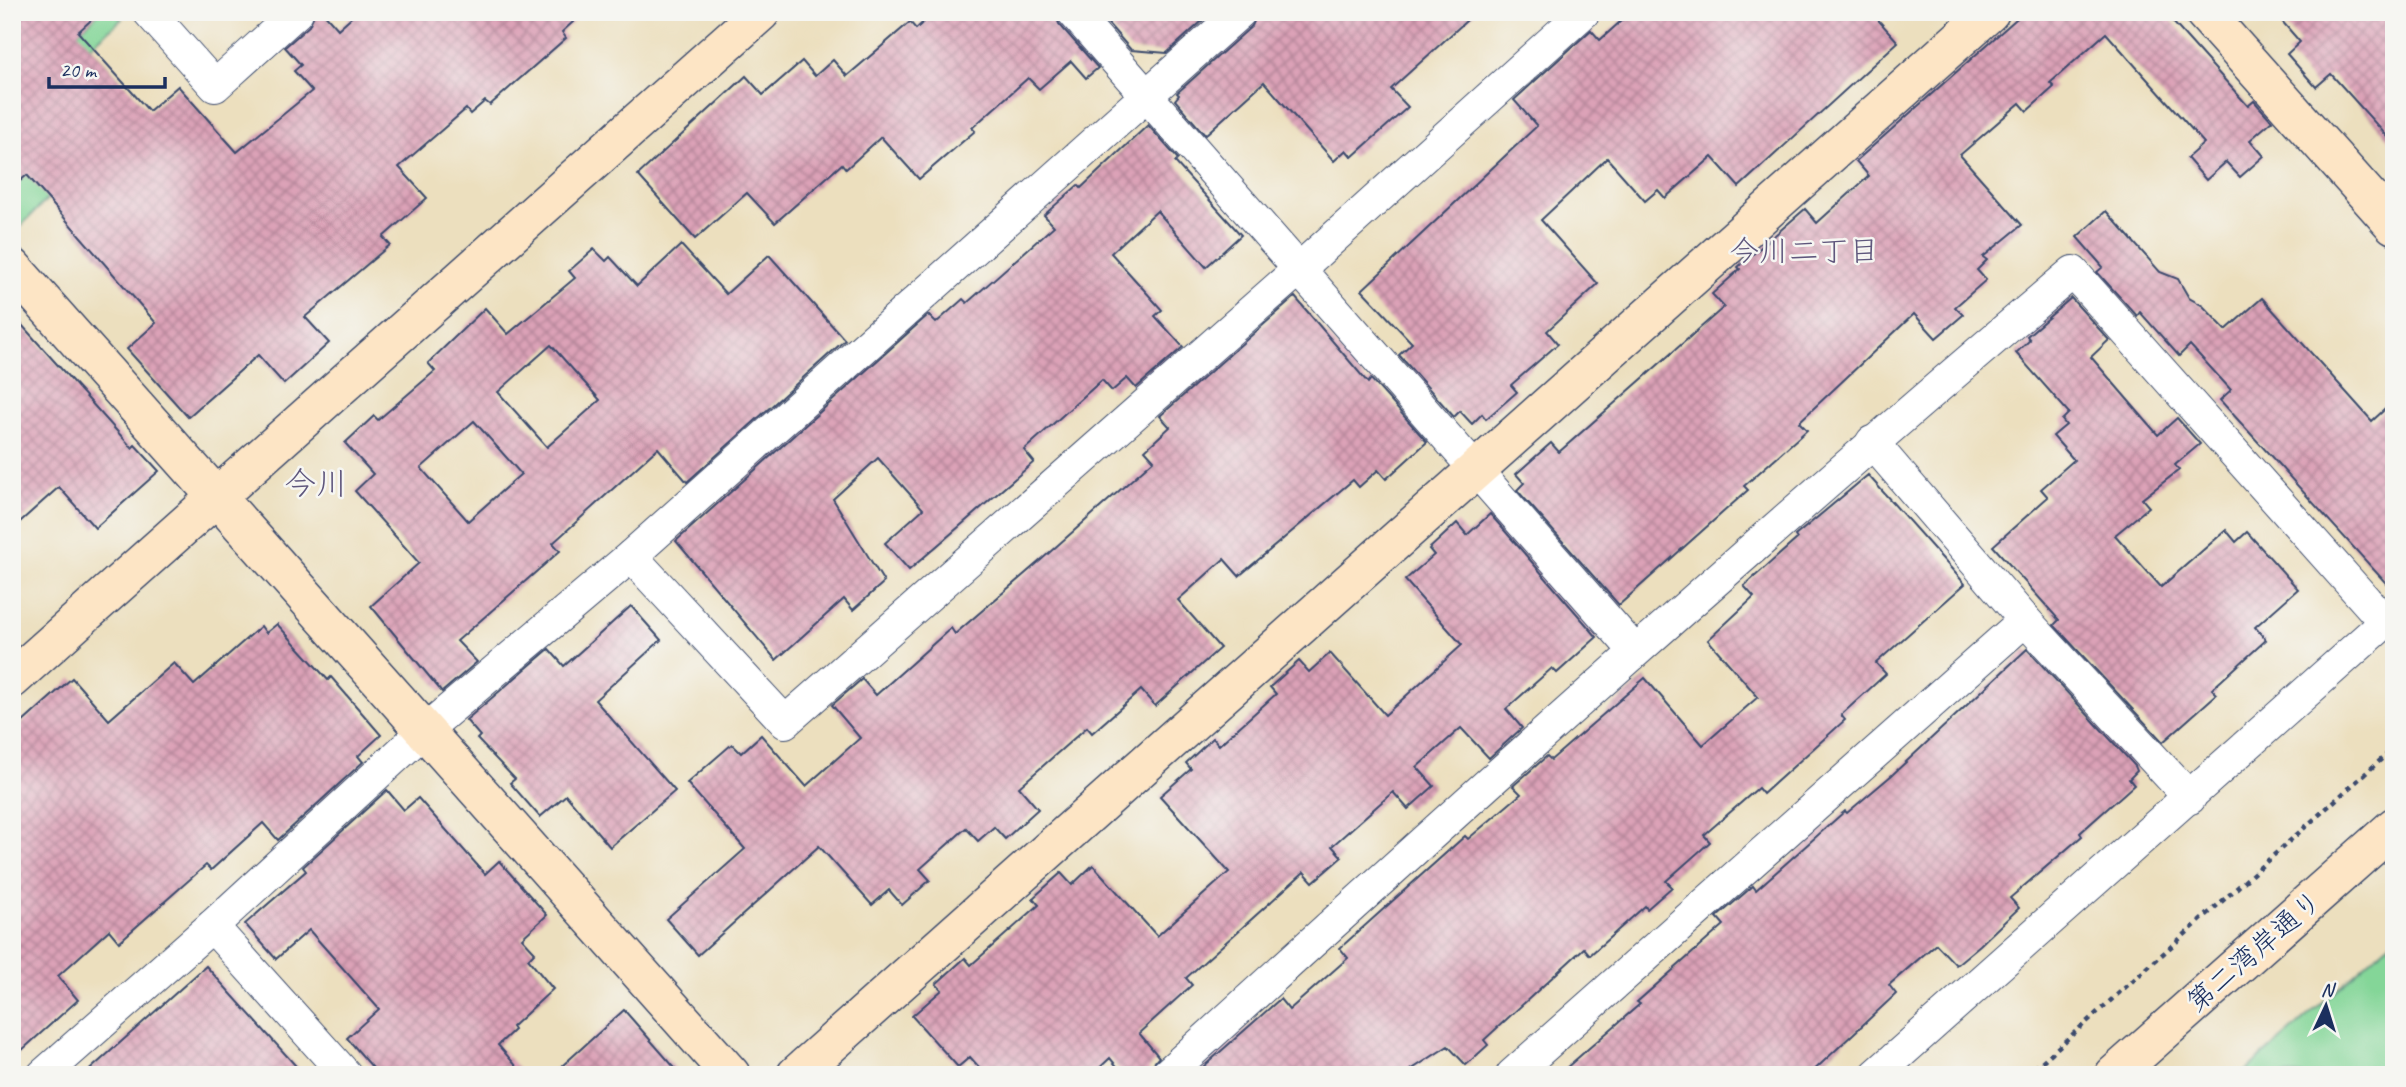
<svg xmlns="http://www.w3.org/2000/svg" width="2406" height="1087" viewBox="0 0 2406 1087" font-family="Caveat,'Klee One',sans-serif">
	<defs>
		<pattern id="building-cross-hatch" width="8" height="8" patternUnits="userSpaceOnUse" patternTransform="scale(1.75)"><rect width="8" height="8" fill="#dca2b7"/><path d="M0 0l8 8M0 8l8-8" fill="none" stroke="#b28498"/></pattern>
	</defs>
	<rect width="100%" height="100%" fill="#f6f6f2"/>
	<filter id="ink" filterUnits="userSpaceOnUse"><feTurbulence type="fractalNoise" baseFrequency=".0143" numOctaves="2"/><feDisplacementMap in="SourceGraphic" scale="14" xChannelSelector="R" yChannelSelector="G"/><feConvolveMatrix kernelMatrix="1 2 1 2 8 2 1 2 1" color-interpolation-filters="sRGB"/></filter>
	<filter id="wash" filterUnits="userSpaceOnUse"><feTurbulence type="fractalNoise" baseFrequency=".00686" numOctaves="4" result="noise"/><feDisplacementMap in="SourceGraphic" scale="28" xChannelSelector="R" yChannelSelector="G"/><feGaussianBlur stdDeviation="1.57" result="paint"/><feColorMatrix in="noise" values="0 0 0 0 0 0 0 0 0 0 0 0 0 0 0 0 0 1.4 0 .05"/><feComposite in="paint" operator="in"/></filter>
	<g filter="url(#wash)">
		<rect width="100%" height="100%" fill="#ecdfbe"/>
		<g fill="#84d698" stroke="#50827b" stroke-width="2">
			<path d="M100 12H115L122 19 43 87 31 74Z"/>
			<path d="M48 156 67 179 13 234 12 178Z"/>
			<path d="M2394 939V1075H2241Z"/>
		</g>
		<g id="blocks">
			<g fill="url(#building-cross-hatch)" fill-rule="evenodd">
				<path d="M22 12H100L78 32 149 111 178 86 237 152 312 91 294 71 301 65 285 47 309 26 315 12H323L338 29 357 12H584L562 32 566 38 490 105 485 101 470 114 466 109 399 167 427 198 383 237 390 245 305 317 329 343 284 384 258 355 188 417 127 349 156 323 27 175 12 188V21Z"/>
				<path d="M934 12H1055L1059 24 1098 68 1086 78 1071 61 1039 89 1028 78 972 128 975 131 919 179 881 137 846 169 842 164 775 223 747 193 695 239 638 175 746 76 763 95 802 61 815 76 833 60 847 76 910 22 916 29Z"/>
				<path d="M1098 12H1212L1167 53 1131 50Z"/>
				<path d="M1258 12H1476L1391 89 1408 107 1352 157 1346 150 1334 161 1264 82 1205 135 1175 100 1179 95 1177 93 1252 26Z"/>
				<path d="M1631 12H1871L1898 42 1739 187 1712 157 1665 198 1658 190 1645 201 1607 158 1541 220 1598 284 1547 331 1558 344 1511 385 1517 392 1486 419 1482 414 1472 424 1460 411 1454 417 1399 355 1412 343 1362 290 1537 126 1514 100 1591 30 1600 40Z"/>
				<path d="M2024 12H2164L2248 106 2254 101 2272 121 2250 140 2264 156 2240 177 2226 162 2206 180 2187 158 2204 143 2106 33 2050 83 2054 87 2027 111 2020 103 1960 155 2022 225 1983 257 1987 260 1977 270 1986 280 1955 307 1963 315 1936 338 1914 314 1799 422 1807 430 1744 486 1748 490 1619 605 1517 490 1524 483 1516 474 1551 443 1559 452 1724 307 1712 294 1740 269 1738 267 1805 209 1817 223 1869 176 1856 161Z"/>
				<path d="M2274 12H2394V144L2331 74 2316 87 2287 54 2300 42Z"/>
				<path d="M1148 125 1178 159 1175 162 1241 235 1206 267 1157 211 1111 253 1162 310 1155 316 1183 347 1136 388 1127 378 1112 391 1102 380 1024 450 1034 462 909 570 885 543 923 509 878 458 833 499 884 582 853 610 844 599 776 660 676 541 928 315 936 323 963 299 967 303 1054 226 1044 215 1078 185 1081 188Z"/>
				<path d="M2106 211 2160 272 2178 279 2189 298 2203 306 2226 330 2262 298 2372 421 2394 401V592L2220 400 2231 390 2190 345 2179 356 2140 312 2137 316 2097 272 2103 267 2077 237Z"/>
				<path d="M681 245 726 294 769 255 845 340 687 482 658 448 553 543 560 551 457 641 477 662 442 692 371 606 419 563 355 491 373 474 345 443 374 416 378 420 435 371 428 363 485 308 508 334 575 278 569 271 594 249 606 261 610 257 637 286ZM551 345 600 400 547 447 498 392ZM474 421 521 474 468 521 421 468Z"/>
				<path d="M1295 297 1368 383 1371 379 1427 442 1386 479 1378 470 1359 487 1353 480 1239 576 1224 559 1178 600 1220 648 1155 706 1141 690 1092 733 1087 727 1019 787 1038 809 1005 839 994 827 978 841 966 828 920 869 930 880 902 905 889 890 872 905 819 846 698 955 666 919 745 849 687 783 732 744 741 753 761 735 806 786 860 738 832 705 862 679 876 695 951 628 955 634 1041 560 1154 460 1145 450 1170 427 1160 416Z"/>
				<path d="M2071 298 2109 340 2091 357 2158 435 2177 418 2200 444 2175 465 2179 470 2142 499 2149 507 2115 535 2161 587 2226 530 2236 542 2247 532 2298 589 2255 627 2266 640 2212 689 2217 694 2163 742 2054 625 2059 620 1993 546 2048 497 2041 489 2074 460 2053 436 2066 425 2062 420 2069 413 2016 353 2030 340 2027 336Z"/>
				<path d="M12 314 132 448 135 445 159 471 95 528 59 487 12 529Z"/>
				<path d="M1868 475 1965 584 1876 663 1886 674 1841 715 1845 720 1763 794 1758 788 1704 835 1710 842 1666 881 1672 887 1647 909 1645 906 1590 955 1584 948 1484 1040 1488 1045 1466 1065 1448 1046 1403 1075H1194L1280 999 1289 1010 1348 958 1340 948 1465 836 1468 839 1521 794 1513 786 1547 756 1551 760 1645 678 1703 745 1758 697 1708 640 1754 597 1744 586 1797 539 1795 536Z"/>
				<path d="M1490 514 1597 637 1557 673 1552 668 1506 709 1522 728 1489 758 1461 728 1417 767 1434 786 1408 809 1393 792 1332 846 1342 857 1313 882 1304 872 1186 978 1192 985 1139 1033 1159 1057 1149 1069 1148 1075H1124L1110 1058 1092 1075H986L970 1057 958 1067 912 1016 942 990 936 984 965 958 971 965 1039 905 1033 898 1061 873 1072 885 1093 865 1157 936 1229 872 1160 796 1191 769 1186 763 1213 738 1219 745 1276 694 1270 687 1299 661 1309 672 1330 653 1385 715 1462 645 1405 580 1434 555 1429 549 1457 523 1467 535Z"/>
				<path d="M631 606 661 640 595 700 675 791 610 847 566 795 540 817 510 783 515 779 477 739 480 736 466 720 549 649 564 666Z"/>
				<path d="M277 624 328 680 331 677 381 735 358 756 363 762 278 840 263 823 211 870 206 865 119 942 109 930 58 976 78 1000 12 1059V732L72 678 109 720 174 663 194 685 261 626 266 633Z"/>
				<path d="M2027 649 2135 766 2137 771 2129 779 2134 785 2080 833 2082 836 2010 898 2019 908 1980 945 1956 965 1936 944 1889 985 1896 994 1809 1075H1558L1640 1004 1637 1002 1724 925 1717 917 1753 886 1756 890 1845 811 1847 813 1892 775Z"/>
				<path d="M387 790 404 810 418 798 485 874 499 861 547 915 522 938 535 952 528 959 553 989 512 1027 514 1030 498 1045 524 1075H379L347 1038 379 1009 309 930 276 959 245 924 306 871 303 867Z"/>
				<path d="M206 966 304 1075H84L159 1008Z"/>
				<path d="M624 1010 681 1075H552Z"/>
			</g>
		</g>
	</g>
	<g filter="url(#ink)">
		<use href="#blocks" fill-opacity="0" stroke="#3a496c" stroke-width="2"/>
		<g fill="none" stroke-linecap="round" stroke-linejoin="round">
			<defs>
				<g id="street">
					<path d="M149 12 215 86 297 12"/>
					<path d="M1073 12 1634 650"/>
					<path d="M1872 442 2025 620 2190 798"/>
					<path d="M631 556 785 722 1298 270 1584 12"/>
					<path d="M212 926 346 1075"/>
					<path d="M43 1075 212 926 425 730 631 556 1240 12"/>
					<path d="M1166 1075C1465 803 1764 533 2073 272L2385 622"/>
					<path d="M1512 1075 2025 620"/>
					<path d="M1876 1075 2394 614"/>
				</g>
				<g id="secondary">
					<path d="M2204 12 2394 225"/>
					<path d="M12 267 731 1075"/>
					<path d="M12 679 761 12"/>
					<path d="M796 1075 1990 12"/>
					<path d="M2114 1075 2394 827"/>
				</g>
			</defs>
			<use href="#street" stroke="#3a496c" stroke-width="34"/>
			<use href="#secondary" stroke="#3a496c" stroke-width="41"/>
			<path stroke="#3a496c" stroke-width="4.5" stroke-dasharray="5 5" stroke-linecap="butt" d="M2027 1075 2394 748"/>
			<use href="#street" stroke="#fff" stroke-width="32"/>
			<use href="#secondary" stroke="#fde5c5" stroke-width="38"/>
		</g>
	</g>
	<g text-anchor="middle" dominant-baseline="central" stroke-width="5" stroke-linejoin="round" paint-order="stroke">
		<g font-size="28" fill="#1b2f5e" stroke="#f6f6f2">
			<text transform="translate(2254 951) rotate(-41)">第二湾岸通り</text>
		</g>
		<g font-size="30" fill="#5f577d" stroke="#f6f6f2">
			<text x="1804" y="251">今川二丁目</text>
		</g>
		<g font-size="32" fill="#5f577d" stroke="#f6f6f2">
			<text x="316" y="483">今川</text>
		</g>
	</g>
	<rect width="2406" height="1087" fill="none" stroke="#f6f6f2" stroke-width="42"/>
	<g transform="translate(2326 1006) rotate(4)" stroke="#f6f6f2" stroke-width="5" paint-order="stroke">
	<path d="M0-5L12 26L0 18L-12 26Z" fill="#1b2f5e"/>
	<text y="-10" font-size="19" font-weight="bold" text-anchor="middle" fill="#1b2f5e">N</text>
	</g>
	<path d="M49 77v10h116v-10" fill="none" stroke="#1b2f5e" stroke-width="3.5"/>
	<text x="60" y="77" font-size="21" fill="#1b2f5e" stroke="#f6f6f2" stroke-width="5" paint-order="stroke">20 m</text>
</svg>
